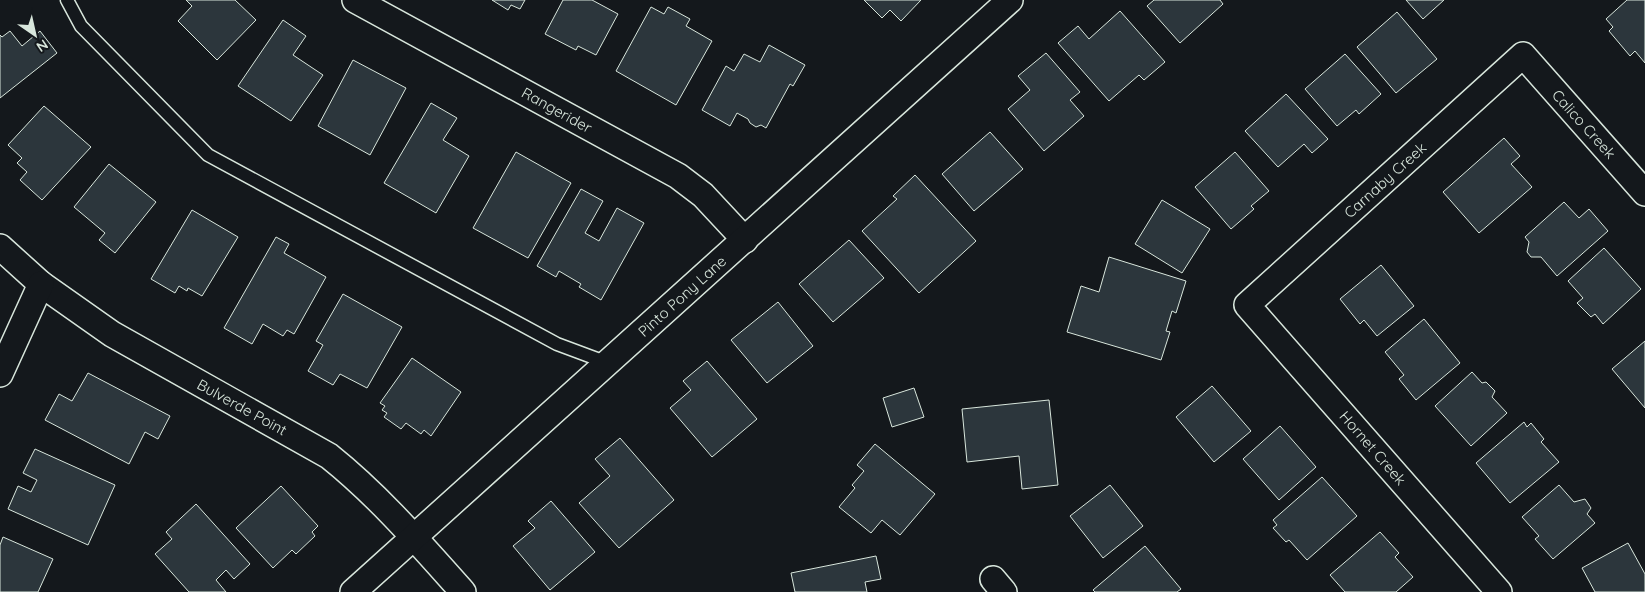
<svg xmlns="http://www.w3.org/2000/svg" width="1645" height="592" viewBox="0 0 1645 592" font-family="Quicksand,sans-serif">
	<rect width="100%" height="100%" fill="#14181c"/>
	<g fill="#2c363c" stroke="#d8e6dc">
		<path d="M186 0H235L256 20 217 60 178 21 192 6Z"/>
		<path d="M492 0H525L520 9 511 5 508 10Z"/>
		<path d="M563 0H592L618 14 596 55 578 46 576 50 545 34Z"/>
		<path d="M864 0H921L901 21 890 10 882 18Z"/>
		<path d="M1154 0H1220L1223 4 1180 43 1147 6Z"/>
		<path d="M1406 0H1444L1423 19Z"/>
		<path d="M1627 0H1645V63L1635 51 1630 56 1609 31 1613 27 1606 19Z"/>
		<path d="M651 7 664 14 668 7 690 19 686 26 712 41 676 105 616 71Z"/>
		<path d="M1120 11 1165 62 1144 80 1139 75 1109 101 1058 43 1078 26 1089 39Z"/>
		<path d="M1397 12 1437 59 1396 93 1357 47Z"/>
		<path d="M283 20 306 36 293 55 323 75 291 121 238 86Z"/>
		<path d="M10 31 22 46 40 31 57 53 0 98V35L2 37Z"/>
		<path d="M769 45 805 65 793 86 790 84 766 128 761 125 756 127 750 123 748 119 737 113 730 126 702 110 726 66 734 71 744 54 760 62Z"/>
		<path d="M1046 53 1080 92 1070 100 1084 116 1044 151 1008 109 1030 90 1018 76Z"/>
		<path d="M1345 54 1381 94 1359 114 1356 110 1337 126 1305 89Z"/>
		<path d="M353 60 406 88 370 155 318 126Z"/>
		<path d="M1286 94 1328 139 1312 153 1304 144 1278 167 1245 131Z"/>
		<path d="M431 103 457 118 443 140 469 156 436 213 384 183Z"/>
		<path d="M44 106 91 147 42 200 20 180 27 172 17 163 22 158 8 145Z"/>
		<path d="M990 132 1023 169 974 211 942 174Z"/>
		<path d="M1504 138 1520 156 1511 164 1532 187 1479 233 1443 192Z"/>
		<path d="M516 152 571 183 528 258 473 228Z"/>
		<path d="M1235 152 1269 191 1251 206 1254 209 1231 229 1195 187Z"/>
		<path d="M109 164 156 202 115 253 99 240 105 233 74 207Z"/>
		<path d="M915 175 976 241 919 293 862 231 897 199 893 196Z"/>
		<path d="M581 189 603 201 585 233 599 241 617 208 644 223 601 300 579 287 581 284 559 271 556 277 537 266Z"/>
		<path d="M1162 200 1210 229 1182 273 1135 244Z"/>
		<path d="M1564 202 1579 218 1589 209 1608 231 1557 276 1541 257H1531L1527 252 1529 242 1525 237Z"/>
		<path d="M192 210 238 237 202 296 188 288 187 291 179 286 175 293 151 279Z"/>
		<path d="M276 237 289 244 284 253 326 277 294 334 287 330 283 336 263 324 252 344 224 328Z"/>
		<path d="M849 240 884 278 833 322 799 284Z"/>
		<path d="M1604 248 1641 289 1603 324 1595 314 1591 317 1577 303 1583 298 1568 281Z"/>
		<path d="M1109 257 1186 281 1176 313 1172 311 1166 331 1170 332 1161 360 1067 332 1081 286 1099 292Z"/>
		<path d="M1381 265 1414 306 1377 336 1364 320 1360 324 1340 299Z"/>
		<path d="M343 294 402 327 367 388 340 374 333 385 308 371 323 345 316 341Z"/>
		<path d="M778 302 813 346 767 383 731 340Z"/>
		<path d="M1424 319 1460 363 1416 400 1399 379 1404 375 1385 352Z"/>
		<path d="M1645 341V408L1612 369Z"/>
		<path d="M412 358 461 392 431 436 424 430 421 434 406 423 401 429 384 417 387 413 382 410 385 406 380 403Z"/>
		<path d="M707 361 757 419 712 457 670 408 691 390 683 381Z"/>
		<path d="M1472 372 1482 383 1486 382 1495 391 1492 397 1507 413 1471 446 1435 406Z"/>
		<path d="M88 373 170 416 158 439 145 432 129 464 45 420 59 394 72 401Z"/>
		<path d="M1212 386 1251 431 1214 462 1176 417Z"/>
		<path d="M914 388 924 417 892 427 883 398Z"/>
		<path d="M1049 400 1058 485 1022 489 1019 456 967 462 962 409Z"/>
		<path d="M1524 422 1527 427 1531 423 1544 439 1541 442 1559 462 1510 503 1476 463Z"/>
		<path d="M1280 426 1316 467 1279 500 1243 459Z"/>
		<path d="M620 438 674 500 619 548 579 503 610 476 595 459Z"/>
		<path d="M875 444 935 494 900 535 882 520 871 533 839 507 855 488 852 485 864 471 857 465Z"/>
		<path d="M35 449 115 485 88 545 8 509 18 486 31 492 37 480 23 473Z"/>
		<path d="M1322 477 1357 516 1307 560 1289 540 1286 542 1273 528 1277 525 1273 520Z"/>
		<path d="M1110 485 1143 526 1103 558 1070 516Z"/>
		<path d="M1559 485 1574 502 1585 499 1591 508 1587 514 1595 523 1553 559 1535 539 1539 536 1522 517Z"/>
		<path d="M281 486 318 526 312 532 315 536 296 554 292 550 273 568 236 528Z"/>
		<path d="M551 501 595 552 550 590 513 546 535 528 528 521Z"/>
		<path d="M196 504 250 564 234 579 226 570 216 580 226 592H189L155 554 172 539 166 532Z"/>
		<path d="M1380 532 1399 553 1395 557 1413 577 1396 592H1345L1330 575Z"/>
		<path d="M3 537 53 559 38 592H0V545Z"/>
		<path d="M1628 543 1645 574V592H1595L1582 568Z"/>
		<path d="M1145 546 1181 589 1177 592H1095L1093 590Z"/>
		<path d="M876 556 881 579 865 582 867 592H795L791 573Z"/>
	</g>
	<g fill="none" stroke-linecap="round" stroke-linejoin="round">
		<defs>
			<path id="service" d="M67 0 81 26 208 155 557 344 608 363"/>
			<g id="minor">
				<path d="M355 0 678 176 703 195 745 240"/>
				<path d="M0 247 41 284 112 334 329 456C379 496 421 545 463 592"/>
				<path d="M0 374 41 284"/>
				<path d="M993 579 1004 592"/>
				<path d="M353 592 1010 0"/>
				<path d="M1499 592 1247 305 1523 55 1645 193"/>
			</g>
		</defs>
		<use href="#service" stroke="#d8e6dc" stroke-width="15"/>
		<use href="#minor" stroke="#d8e6dc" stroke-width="28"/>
		<use href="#service" stroke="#14181c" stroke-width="12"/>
		<use href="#minor" stroke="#14181c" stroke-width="25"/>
	</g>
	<g text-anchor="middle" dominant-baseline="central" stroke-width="4" stroke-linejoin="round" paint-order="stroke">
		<g font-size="15" fill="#d8e6dc" stroke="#14181c">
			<text transform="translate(557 110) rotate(29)">Rangerider</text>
			<text transform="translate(1584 124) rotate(48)">Calico Creek</text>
			<text transform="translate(1385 180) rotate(-42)">Carnaby Creek</text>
			<text transform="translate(682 296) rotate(-42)">Pinto Pony Lane</text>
			<text transform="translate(242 407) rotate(29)">Bulverde Point</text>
			<text transform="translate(1373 448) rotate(49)">Hornet Creek</text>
		</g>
	</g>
	<g transform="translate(35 35) rotate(146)" stroke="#14181c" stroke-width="4" paint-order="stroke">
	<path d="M0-4L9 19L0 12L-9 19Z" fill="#d8e6dc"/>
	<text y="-8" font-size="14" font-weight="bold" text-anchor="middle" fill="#d8e6dc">N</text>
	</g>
</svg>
